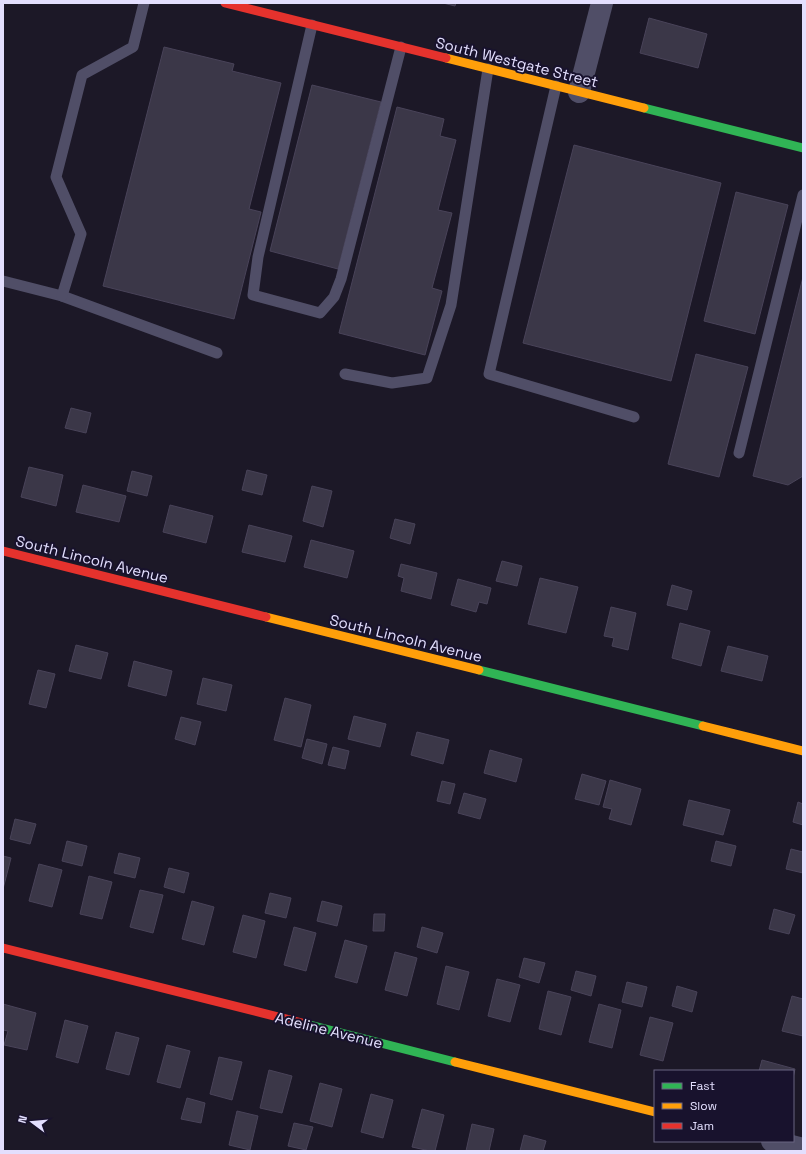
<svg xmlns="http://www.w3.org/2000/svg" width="806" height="1154" viewBox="0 0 806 1154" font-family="'Space Grotesk',sans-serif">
	<rect width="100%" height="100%" fill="#1c1827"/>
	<g fill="#3b3748" stroke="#494359">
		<path d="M443 3H456L455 6Z"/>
		<path d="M649 18 707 34 698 68 640 53Z"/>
		<path d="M164 47 234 64 232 71 281 83 249 209 261 212 234 319 103 286Z"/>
		<path d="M312 85 381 102 338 269 270 251Z"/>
		<path d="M397 107 444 119 440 136 456 140 438 210 452 213 432 288 442 291 425 355 339 333Z"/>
		<path d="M574 145 721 183 671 381 523 343Z"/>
		<path d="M736 192 788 205 755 334 704 321Z"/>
		<path d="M803 277V476L788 485 753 476Z"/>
		<path d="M696 354 748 367 719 477 668 464Z"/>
		<path d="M71 408 91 413 86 433 65 428Z"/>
		<path d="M29 467 63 475 56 506 21 497Z"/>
		<path d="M247 470 267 475 262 495 242 490Z"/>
		<path d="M132 471 152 476 147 496 127 491Z"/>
		<path d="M83 485 126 496 119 522 76 512Z"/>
		<path d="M312 486 332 491 323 527 303 521Z"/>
		<path d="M170 505 213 516 206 543 163 532Z"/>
		<path d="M395 519 415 524 410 544 390 538Z"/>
		<path d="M249 525 292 536 285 562 242 552Z"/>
		<path d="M311 540 354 551 347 578 304 567Z"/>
		<path d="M502 561 522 566 517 586 496 581Z"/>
		<path d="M401 564 437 573 431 599 401 591 404 578 398 576Z"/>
		<path d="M540 578 578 587 566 633 528 624Z"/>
		<path d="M458 579 491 588 487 604 479 602 476 612 451 605Z"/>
		<path d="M672 585 692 591 687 610 667 605Z"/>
		<path d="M611 607 636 613 628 650 612 646 614 638 604 636Z"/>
		<path d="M680 623 710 631 701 666 672 658Z"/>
		<path d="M76 645 108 653 101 679 69 671Z"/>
		<path d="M728 646 768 656 762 681 721 671Z"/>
		<path d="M134 661 172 671 166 696 128 686Z"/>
		<path d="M38 670 55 674 46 708 29 704Z"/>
		<path d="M203 678 232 685 226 711 197 704Z"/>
		<path d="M285 698 311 705 301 747 274 740Z"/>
		<path d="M354 716 386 724 380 747 348 739Z"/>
		<path d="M181 717 201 722 195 745 175 739Z"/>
		<path d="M417 732 449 740 443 764 411 755Z"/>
		<path d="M307 739 327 744 322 764 302 758Z"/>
		<path d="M333 747 349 751 345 769 328 765Z"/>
		<path d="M490 750 522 759 516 782 484 773Z"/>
		<path d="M582 774 606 781 599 805 575 799Z"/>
		<path d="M610 780 641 789 631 825 609 819 612 809 603 807Z"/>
		<path d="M442 781 455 784 450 804 437 801Z"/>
		<path d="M464 793 486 799 480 819 458 813Z"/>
		<path d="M689 800 730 810 723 835 683 825Z"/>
		<path d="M798 802 803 804V825L793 822Z"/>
		<path d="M15 819 36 824 30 844 10 839Z"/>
		<path d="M67 841 87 846 82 866 62 861Z"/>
		<path d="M716 841 736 846 731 866 711 861Z"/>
		<path d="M791 849 803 852V873L786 869Z"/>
		<path d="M119 853 140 858 135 878 114 873Z"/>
		<path d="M3 856 11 858 3 889Z"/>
		<path d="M39 864 62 870 52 907 29 901Z"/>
		<path d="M169 868 189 873 184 893 164 887Z"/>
		<path d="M89 876 112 882 102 919 80 914Z"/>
		<path d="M140 890 163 895 153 933 130 927Z"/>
		<path d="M270 893 291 898 286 918 265 913Z"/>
		<path d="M192 901 214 907 204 945 182 939Z"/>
		<path d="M322 901 342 906 337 926 317 921Z"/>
		<path d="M774 909 795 915 789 934 769 929Z"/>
		<path d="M374 914H385L384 931H373Z"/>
		<path d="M243 915 265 921 256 958 233 952Z"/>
		<path d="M294 927 316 933 306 971 284 965Z"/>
		<path d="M422 927 443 933 437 953 417 947Z"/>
		<path d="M345 940 367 946 357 983 335 977Z"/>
		<path d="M395 952 417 958 407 996 385 990Z"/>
		<path d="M524 958 545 963 539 983 519 977Z"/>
		<path d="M446 966 469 972 459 1010 437 1004Z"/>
		<path d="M576 971 596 976 591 996 571 990Z"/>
		<path d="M497 979 520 985 510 1022 488 1016Z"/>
		<path d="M627 982 647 987 642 1007 622 1002Z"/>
		<path d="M677 986 697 992 692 1012 672 1006Z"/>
		<path d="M548 991 571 997 561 1035 539 1029Z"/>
		<path d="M792 996 803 999V1036L782 1031Z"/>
		<path d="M3 1004 36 1013 27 1050 4 1045 8 1031 3 1030Z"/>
		<path d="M599 1004 621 1010 612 1048 589 1042Z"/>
		<path d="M650 1017 673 1023 663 1061 640 1055Z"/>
		<path d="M65 1020 88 1026 78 1063 56 1057Z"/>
		<path d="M116 1032 139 1038 129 1075 106 1069Z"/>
		<path d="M167 1045 190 1051 180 1088 157 1082Z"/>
		<path d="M219 1057 242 1062 232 1100 210 1094Z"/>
		<path d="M762 1060 795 1069 793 1078V1071H759Z"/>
		<path d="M269 1070 292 1076 282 1113 260 1108Z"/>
		<path d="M320 1083 342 1089 332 1127 310 1121Z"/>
		<path d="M371 1094 393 1100 383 1138 361 1132Z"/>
		<path d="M187 1098 205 1103 201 1123 181 1119Z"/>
		<path d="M422 1109 444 1115 435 1151H430L412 1147Z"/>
		<path d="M237 1111 258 1116 250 1150 229 1145Z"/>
		<path d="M294 1123 313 1127 306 1150 288 1146Z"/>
		<path d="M472 1124 494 1129 489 1151H466Z"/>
		<path d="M524 1135 546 1141 543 1151H520Z"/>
	</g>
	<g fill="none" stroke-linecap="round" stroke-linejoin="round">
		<g stroke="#504e67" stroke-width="11">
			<path d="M312 25 258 257 253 295 320 313 334 297 341 279 401 47"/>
			<path d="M556 86 489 374 634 417"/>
			<path d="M3 281 62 296 217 353"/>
			<path d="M62 296 81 234 56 177 82 75 133 47 144 3"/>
			<path d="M345 374 392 383 427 378 451 305 488 69"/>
			<path d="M739 453 803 195"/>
		</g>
		<g stroke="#504e67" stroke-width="22">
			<path d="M579 92 602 3"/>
			<path d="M772 1141 803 1149"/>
		</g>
		<g stroke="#30b455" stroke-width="9">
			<path d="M644 108 803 148"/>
			<path d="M479 670 703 726"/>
			<path d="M306 1024 455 1062"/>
		</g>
		<g stroke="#ff9f0a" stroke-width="9">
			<path d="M446 58 644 108"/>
			<path d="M266 617 479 670"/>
			<path d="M703 726 803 751"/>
			<path d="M455 1062 655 1112"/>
		</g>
		<g stroke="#e5322d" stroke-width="9">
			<path d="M225 3 446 58"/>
			<path d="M3 551 266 617"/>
			<path d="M3 948 306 1024"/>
		</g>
	</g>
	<g text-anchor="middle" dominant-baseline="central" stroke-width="4" stroke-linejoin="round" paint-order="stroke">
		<g font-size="15" fill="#e3dffe" stroke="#18122d">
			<text transform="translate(517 62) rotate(14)">South Westgate Street</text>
			<text transform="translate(92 559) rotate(14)">South Lincoln Avenue</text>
			<text transform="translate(406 638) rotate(14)">South Lincoln Avenue</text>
			<text transform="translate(329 1030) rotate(14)">Adeline Avenue</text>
		</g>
	</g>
	<rect width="806" height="1154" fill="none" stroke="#e3dffe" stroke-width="8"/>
	<rect x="654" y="1070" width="140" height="72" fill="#18122d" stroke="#696481"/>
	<rect x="662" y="1083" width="20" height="6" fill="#30b455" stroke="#696481"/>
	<text x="690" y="1090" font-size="12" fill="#e3dffe">Fast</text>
	<rect x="662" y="1103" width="20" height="6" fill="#ff9f0a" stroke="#696481"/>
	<text x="690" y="1110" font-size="12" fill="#e3dffe">Slow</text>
	<rect x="662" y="1123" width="20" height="6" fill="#e5322d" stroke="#696481"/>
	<text x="690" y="1130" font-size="12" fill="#e3dffe">Jam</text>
	<g transform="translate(32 1122) rotate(286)" stroke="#18122d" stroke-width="3" paint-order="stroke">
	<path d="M0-3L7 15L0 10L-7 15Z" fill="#e3dffe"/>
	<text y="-6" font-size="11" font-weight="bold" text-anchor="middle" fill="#e3dffe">N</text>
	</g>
</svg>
